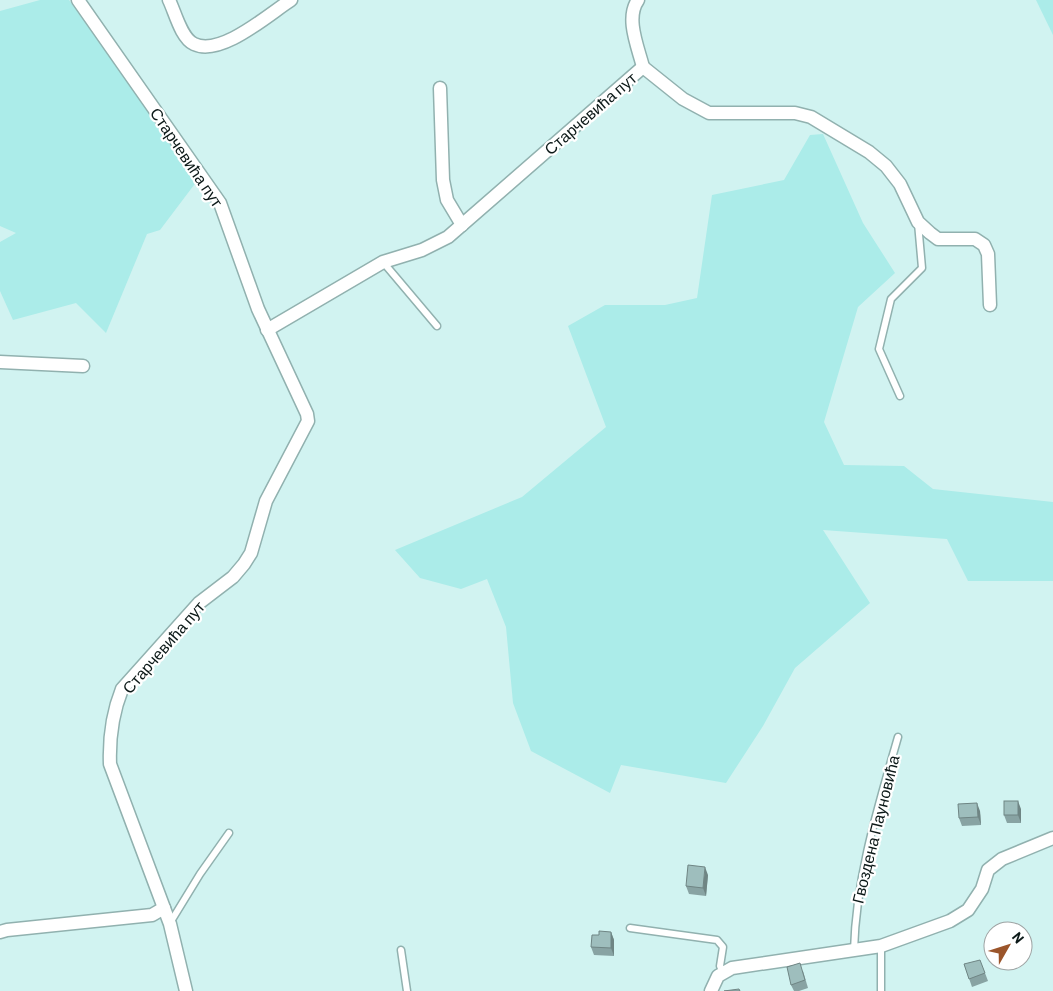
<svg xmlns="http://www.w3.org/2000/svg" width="1053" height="991" viewBox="0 0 1053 991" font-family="Barlow,sans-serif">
	<rect width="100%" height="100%" fill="#d1f3f1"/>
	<g fill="#abece9">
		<path d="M40 0H69L197 181 160 230 147 234 106 333 76 303 13 320 0 291V242L16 233 0 226V11Z"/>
		<path d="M1036 0H1053V35Z"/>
		<path d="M823 134 863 223 895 273 858 307 824 422 844 465 904 466 933 489 1053 502V581H968L947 539 823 530 870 603 795 668 763 726 726 783 621 765 610 793 531 751 513 703 506 627 487 579 461 589 420 578 395 550 522 497 606 427 568 326 605 305H665L697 298 712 195 784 180 810 135Z"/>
	</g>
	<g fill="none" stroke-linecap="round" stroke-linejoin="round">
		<defs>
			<g id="lane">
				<path d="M383 262 437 326"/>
				<path d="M900 396 879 349 891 299 922 268 918 223"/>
				<path d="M170 923 200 874 229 833"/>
				<path d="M630 928 717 940 723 947 720 966 723 973"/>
				<path d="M401 950 407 991"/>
				<path d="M854 950C856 877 878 807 898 737"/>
				<path d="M881 991V946"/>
			</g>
			<g id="street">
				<path d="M78 0 220 203 258 309 307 414 308 421 266 501 251 553 244 564 233 577 199 603 122 689C112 714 109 737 110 764L170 924 186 991"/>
				<path d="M169 0C175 12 181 38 194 44 221 57 269 14 291 0"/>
				<path d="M638 0C625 18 638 47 643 67"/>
				<path d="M643 67 683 99 709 113H795L811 117 869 152 886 166 900 184 918 222 930 233 938 239H975L984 245 988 254 990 305"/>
				<path d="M440 88 443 180 447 200 462 225"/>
				<path d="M267 330 383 262 422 250 448 237 643 67"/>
				<path d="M0 362 83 366"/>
				<path d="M0 932 7 930 152 915 164 908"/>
				<path d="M711 991 718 976 732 968 881 946 950 921 968 910 982 889 988 870 1002 859 1053 838"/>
			</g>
		</defs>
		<use href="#lane" stroke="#91b1af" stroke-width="9"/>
		<use href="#street" stroke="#91b1af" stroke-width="15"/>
		<use href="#lane" stroke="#fff" stroke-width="6"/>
		<use href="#street" stroke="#fff" stroke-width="12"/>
	</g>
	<g fill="#88a3a3">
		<path d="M1021 809V823H1007L1004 815Z"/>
		<path d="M980 811 981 825 962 826 959 818Z"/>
		<path d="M708 875 706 896 689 894 686 886Z"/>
		<path d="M611 932 614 940V956L594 955 591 947 599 935Z"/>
		<path d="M964 964 985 973 988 981 972 987Z"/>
		<path d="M803 971 808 988 799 991H794L791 985Z"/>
	</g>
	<g fill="#6f8584">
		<path d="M1018 801 1021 809V823L1018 815Z"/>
		<path d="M977 803 980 811 981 825 978 817Z"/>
		<path d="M705 867 708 875 706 896 703 888Z"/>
		<path d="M611 932 614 940V956L611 948Z"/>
	</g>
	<g fill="#9ebebd" stroke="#6f8584">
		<rect x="1004" y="801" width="14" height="14"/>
		<path d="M977 803 978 817 959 818 958 804Z"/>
		<path d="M688 865 705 867 703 888 686 886Z"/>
		<path d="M599 931 611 932V948L591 947 592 935H599Z"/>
		<path d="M980 960 985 973 969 979 964 964Z"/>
		<path d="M800 963 805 980 791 985 787 967Z"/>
		<path d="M739 989 740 991H724Z"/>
	</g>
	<g text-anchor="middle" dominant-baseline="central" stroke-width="4.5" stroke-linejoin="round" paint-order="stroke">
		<g font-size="16" fill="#0c1918" stroke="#fff">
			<text transform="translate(590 113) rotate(-41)">Старчевића пут</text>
			<text transform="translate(187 157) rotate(56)">Старчевића пут</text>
			<text transform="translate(163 647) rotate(-49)">Старчевића пут</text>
			<text transform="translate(875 829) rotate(-76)">Гвоздена Пауновића</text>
		</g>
	</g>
	<g transform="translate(1008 946) rotate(51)"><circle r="24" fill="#ffffff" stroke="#9ea3a3"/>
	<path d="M0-4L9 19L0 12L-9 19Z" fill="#9b552b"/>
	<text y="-8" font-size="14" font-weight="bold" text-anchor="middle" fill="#0c1918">N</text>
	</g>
</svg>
